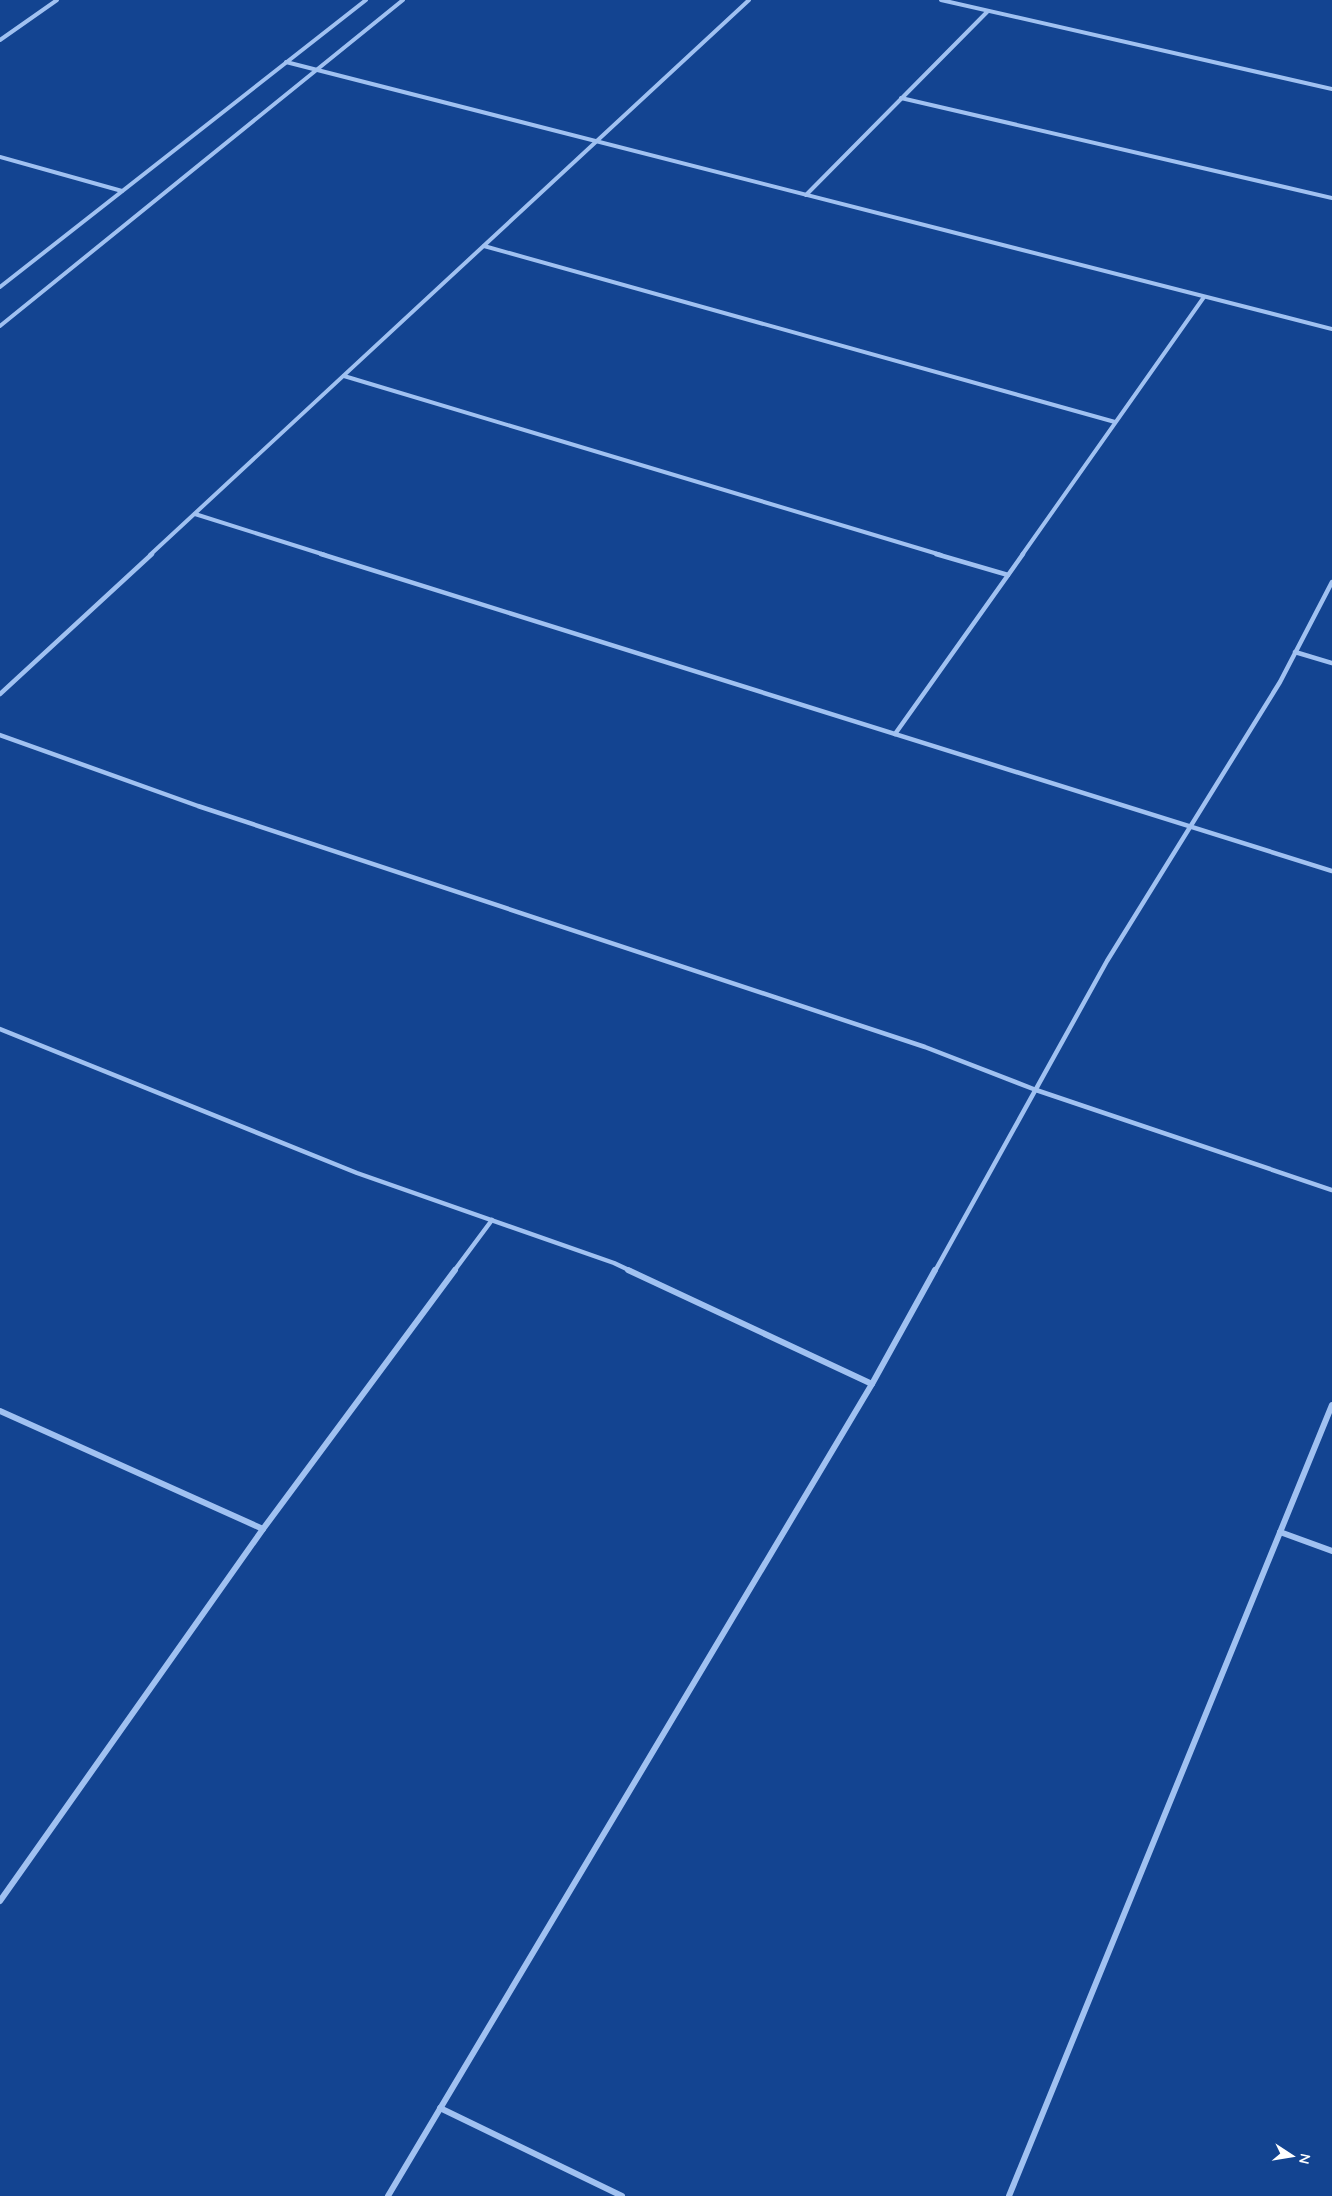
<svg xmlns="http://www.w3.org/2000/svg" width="1332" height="2196" viewBox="0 0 1332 2196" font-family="Quicksand,sans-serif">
	<rect width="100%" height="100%" fill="#134491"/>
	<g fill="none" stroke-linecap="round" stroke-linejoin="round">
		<g stroke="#a0c1f1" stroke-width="4">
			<path d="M941 0 1332 89"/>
			<path d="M0 40 57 0"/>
			<path d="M286 62 1332 329"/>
			<path d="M901 98 1332 198"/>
			<path d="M0 157 122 191"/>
			<path d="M806 195 988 11"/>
			<path d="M484 246 1115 422"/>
			<path d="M0 287 366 0"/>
			<path d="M0 326 403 0"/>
			<path d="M344 376 941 555"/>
			<path d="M195 514 325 555"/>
			<path d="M150 555 749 0"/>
			<path d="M1022 555 1204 297"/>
		</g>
		<g stroke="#a0c1f1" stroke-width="4.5">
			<path d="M321 554 1332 871"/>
			<path d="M936 554 1008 575"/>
			<path d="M1295 652 1332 663"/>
			<path d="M0 694 152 554"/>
			<path d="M895 734 1023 554"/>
			<path d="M0 735 198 806 925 1047 1036 1090 1332 1190"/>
			<path d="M0 1029 357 1173 614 1263 631 1271"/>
			<path d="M454 1271 492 1220"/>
			<path d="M935 1271 1107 961 1280 682 1332 582"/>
		</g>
		<g stroke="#a0c1f1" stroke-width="6">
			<path d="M628 1270 872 1384"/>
			<path d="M0 1411 263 1529"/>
			<path d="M1280 1532 1332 1551"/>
			<path d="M0 1901 263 1529 455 1270"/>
			<path d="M440 2108 622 2196"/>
			<path d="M388 2196 872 1384 935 1270"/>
			<path d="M1009 2196 1332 1405"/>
		</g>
	</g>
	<g transform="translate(1292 2156) rotate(102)" stroke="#134491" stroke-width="4" paint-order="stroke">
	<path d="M0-4L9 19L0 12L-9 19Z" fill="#ffffff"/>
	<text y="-8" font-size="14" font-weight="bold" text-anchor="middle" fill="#ffffff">N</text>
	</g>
</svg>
